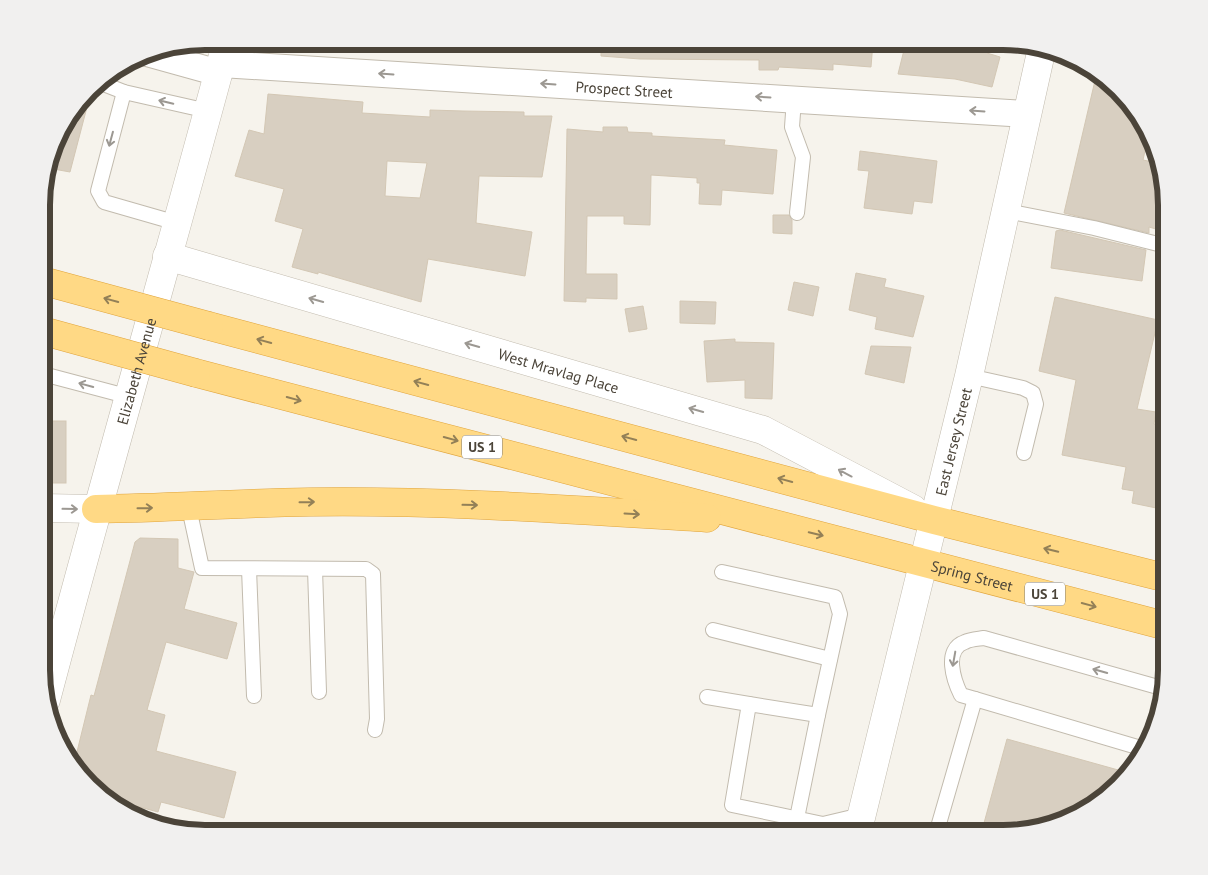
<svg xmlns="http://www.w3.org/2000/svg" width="1208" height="875" viewBox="0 0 1208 875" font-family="'PT Sans',sans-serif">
	<rect width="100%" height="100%" fill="#f6f3ec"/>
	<g fill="#d8cfc1" stroke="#d3c7b4" fill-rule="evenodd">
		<path d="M601 41 822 42H873L871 67 833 64V70L779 67 778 70H759V60L640 59 601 56Z"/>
		<path d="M906 42H987V53L1000 57 992 87 955 79 898 74Z"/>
		<path d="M1097 72 1103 75 1149 132 1143 160 1158 163 1166 195V232L1149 227V233L1064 213Z"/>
		<path d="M92 88 70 172 48 168 63 123Z"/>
		<path d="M268 94 363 102 362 113 430 117V110L463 111 524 112V116H552L542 177 479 176 476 223 532 232 525 276 428 259 421 302 318 272V274L292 267 303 229 275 221 284 189 235 176 249 130 264 134ZM387 161 427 163 420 198 385 196Z"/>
		<path d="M603 127H627L628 132 652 133V136L725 140 724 145 777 150 773 194 722 190 721 205 699 204 700 183H697V178L651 175 650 225 624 224V216H587L586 274H617V299L586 298V302L564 301 567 129 603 132Z"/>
		<path d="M860 151 937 161 932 203 914 201 912 214 864 208 869 171 858 170Z"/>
		<path d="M773 215H789L792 220V234L773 233Z"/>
		<path d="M1060 230 1146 250 1142 281 1051 268 1056 231Z"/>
		<path d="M856 273 886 279 884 287 924 296 913 337 875 329 877 317 849 310Z"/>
		<path d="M794 282 819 287 813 316 788 310Z"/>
		<path d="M1055 297 1158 320 1137 409 1156 412 1154 424 1166 427V510L1132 503 1134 491 1122 489 1126 467 1062 455 1076 380 1039 371Z"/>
		<path d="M680 301 716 302 715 324 680 323Z"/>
		<path d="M643 306 647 329 629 332 625 309Z"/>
		<path d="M735 339V342L774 343 772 399 745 398V380L707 382 704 341Z"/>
		<path d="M871 346 911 347 904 383 865 374Z"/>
		<rect x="43" y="421" width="23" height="62"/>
		<path d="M140 538 178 539V568L194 572 184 609 237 623 227 659 166 642 147 710 165 715 156 751 236 772 224 818 161 802 158 812 103 797 74 764 91 695 94 696 135 542Z"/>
		<path d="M1007 739 1129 773 1075 817 1003 834H981Z"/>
	</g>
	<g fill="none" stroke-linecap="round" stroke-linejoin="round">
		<defs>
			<g id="service">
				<path d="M107 76 106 85 124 92 208 111"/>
				<path d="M124 92 98 191 104 202 177 223"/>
				<path d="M794 99 792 127 803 157 797 213"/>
				<path d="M1006 211 1094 228 1166 246"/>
				<path d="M43 374 130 397"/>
				<path d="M969 376 1023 388 1033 393 1036 404 1024 453"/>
				<path d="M189 508 202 568 366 569 373 574 377 719 375 730"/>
				<path d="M249 569 254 696"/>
				<path d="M315 569 319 692"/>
				<path d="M722 572 835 597 840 614 818 715 749 704 732 805 823 824 861 815"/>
				<path d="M713 630 830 659"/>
				<path d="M707 697 749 704"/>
				<path d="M975 699 961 695C954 681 943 649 965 642 971 639 978 639 984 638L1165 689"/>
				<path d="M797 818 818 715"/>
				<path d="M936 834 975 699 1144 749"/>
			</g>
			<g id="minor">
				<path d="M147 53 219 73"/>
				<path id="s1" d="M221 64 1026 114"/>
			</g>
			<g id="tertiary">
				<path id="s2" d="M167 256 763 430 913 509"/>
				<path d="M43 508 96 509"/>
				<path id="s3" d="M46 700C104 480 168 261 227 41"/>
				<path id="s4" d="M857 834 969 376 1042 48"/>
			</g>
			<g id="trunk">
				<path d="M209 326 934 520 1166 578"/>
				<path id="s5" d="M196 373 1166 626"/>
				<path d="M96 509C167 508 238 503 309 502 441 500 575 510 707 518"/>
			</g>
		</defs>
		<use href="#service" stroke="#c2bbae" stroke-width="16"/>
		<use href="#minor" stroke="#c2bbae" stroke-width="28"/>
		<use href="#tertiary" stroke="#c2bbae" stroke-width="29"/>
		<use href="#trunk" stroke="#e0a43c" stroke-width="29"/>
		<use href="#service" stroke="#fff" stroke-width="14"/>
		<use href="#minor" stroke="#fff" stroke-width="26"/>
		<use href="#tertiary" stroke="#fff" stroke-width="28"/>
		<use href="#trunk" stroke="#ffd985" stroke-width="28"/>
		<defs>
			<g id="trunk-bridge">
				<path d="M43 281 209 326"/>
				<path d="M43 331 196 373"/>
			</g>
		</defs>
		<use href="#trunk-bridge" stroke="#e0a43c" stroke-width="29" stroke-linecap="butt"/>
		<use href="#trunk-bridge" stroke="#ffd985" stroke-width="28"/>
	</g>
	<defs><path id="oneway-shaft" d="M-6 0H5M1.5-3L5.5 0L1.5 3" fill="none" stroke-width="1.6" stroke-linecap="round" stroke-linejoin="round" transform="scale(1.25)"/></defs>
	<g stroke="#9c9892">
		<use href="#oneway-shaft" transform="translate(386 74) rotate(-176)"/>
		<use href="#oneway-shaft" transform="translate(548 84) rotate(-176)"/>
		<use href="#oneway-shaft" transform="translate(763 97) rotate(-176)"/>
		<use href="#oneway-shaft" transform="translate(166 102) rotate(-167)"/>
		<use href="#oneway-shaft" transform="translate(977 111) rotate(-176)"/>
		<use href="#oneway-shaft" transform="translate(111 139) rotate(105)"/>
		<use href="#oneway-shaft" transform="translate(316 300) rotate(-164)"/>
		<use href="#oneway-shaft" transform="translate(472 345) rotate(-164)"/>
		<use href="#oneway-shaft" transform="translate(86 385) rotate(-165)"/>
		<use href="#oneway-shaft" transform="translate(696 410) rotate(-164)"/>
		<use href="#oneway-shaft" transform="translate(845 473) rotate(-152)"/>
		<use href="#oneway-shaft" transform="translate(70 509) rotate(1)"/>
		<use href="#oneway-shaft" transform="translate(954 659) rotate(100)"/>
		<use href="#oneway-shaft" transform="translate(1100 671) rotate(-164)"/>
	</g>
	<g stroke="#938057">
		<use href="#oneway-shaft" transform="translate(111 300) rotate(-165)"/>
		<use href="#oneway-shaft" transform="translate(264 341) rotate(-165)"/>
		<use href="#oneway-shaft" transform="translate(421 383) rotate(-165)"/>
		<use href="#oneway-shaft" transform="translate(294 399) rotate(15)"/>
		<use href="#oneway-shaft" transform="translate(629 438) rotate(-165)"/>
		<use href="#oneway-shaft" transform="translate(451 439) rotate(15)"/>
		<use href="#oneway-shaft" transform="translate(785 480) rotate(-165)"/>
		<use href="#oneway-shaft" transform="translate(307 502) rotate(-1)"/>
		<use href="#oneway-shaft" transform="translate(470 505) rotate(1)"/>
		<use href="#oneway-shaft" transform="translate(145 508) rotate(-1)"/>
		<use href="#oneway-shaft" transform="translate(632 514) rotate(3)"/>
		<use href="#oneway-shaft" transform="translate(816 534) rotate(14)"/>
		<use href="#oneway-shaft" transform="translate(1051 550) rotate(-166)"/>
		<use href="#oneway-shaft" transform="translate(1089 605) rotate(15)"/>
	</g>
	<g text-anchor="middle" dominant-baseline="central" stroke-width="4.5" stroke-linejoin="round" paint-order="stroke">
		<g fill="#fff" stroke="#817c74" stroke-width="1">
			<rect x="462" y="435.5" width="40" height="23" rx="4"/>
			<rect x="1025" y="582.5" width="40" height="23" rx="4"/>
		</g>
		<g font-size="14" font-weight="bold" fill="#4b4439">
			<text x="482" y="447">US 1</text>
			<text x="1045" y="594">US 1</text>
		</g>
		<g font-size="15" fill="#4b4439" stroke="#fff">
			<text stroke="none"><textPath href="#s1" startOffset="404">Prospect Street</textPath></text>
			<text stroke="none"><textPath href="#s2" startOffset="408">West Mravlag Place</textPath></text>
			<text stroke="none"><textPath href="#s3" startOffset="341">Elizabeth Avenue</textPath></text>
			<text stroke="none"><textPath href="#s4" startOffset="404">East Jersey Street</textPath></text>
			<text stroke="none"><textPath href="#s5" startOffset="802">Spring Street</textPath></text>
		</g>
	</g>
	<path d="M0 0H1208V875H0ZM205 50H1003A155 155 0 0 1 1158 205V670A155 155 0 0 1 1003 825H205A155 155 0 0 1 50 670V205A155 155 0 0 1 205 50Z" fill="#f1f0ef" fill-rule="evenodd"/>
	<path fill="none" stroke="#4b4439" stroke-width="6" d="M205 50H1003A155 155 0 0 1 1158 205V670A155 155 0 0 1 1003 825H205A155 155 0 0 1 50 670V205A155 155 0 0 1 205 50Z"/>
</svg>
